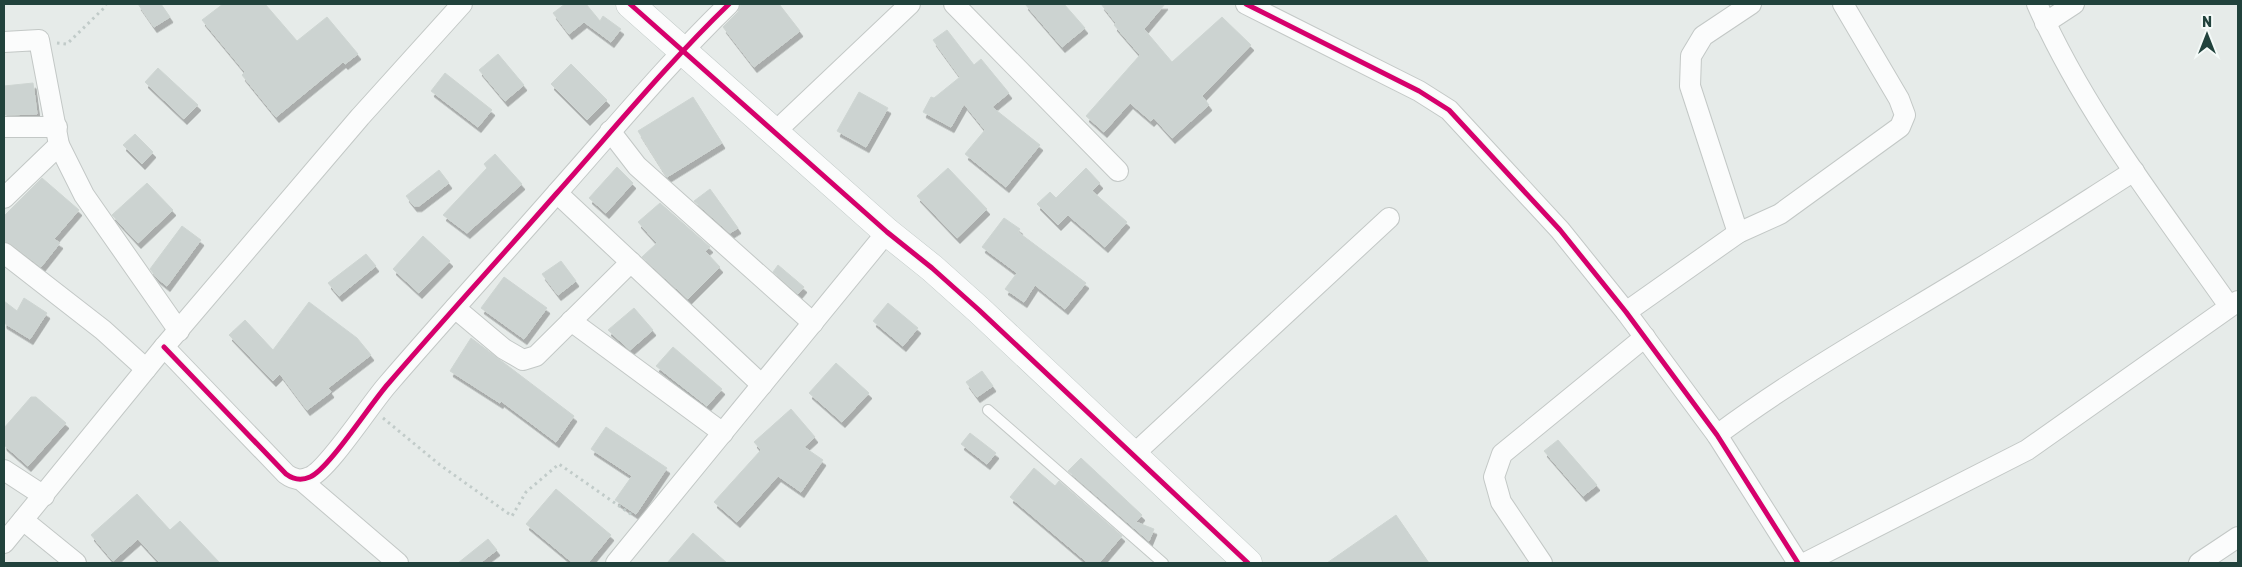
<svg xmlns="http://www.w3.org/2000/svg" width="2242" height="567" viewBox="0 0 2242 567" font-family="Rubik,sans-serif">
	<defs>
		<filter id="shadow"><feDropShadow dx="3" dy="5.5" stdDeviation="0" flood-color="#0004"/></filter>
	</defs>
	<rect width="100%" height="100%" fill="#e6ebe9"/>
	<g fill="#ccd3d1" stroke="#ced5d2" filter="url(#shadow)">
		<path d="M138 4H161L170 17 154 27Z"/>
		<path d="M223 4H265L297 41 327 17 358 54 345 64 343 62 276 117 242 75 245 72 202 20Z"/>
		<path d="M565 4H586L600 21 603 16 621 29 611 42 584 22 569 34 553 13Z"/>
		<path d="M741 4H779L800 31 754 67 723 27 738 12Z"/>
		<path d="M1025 4H1064L1085 28 1062 47Z"/>
		<path d="M1101 4H1165L1144 29 1172 62 1222 17 1251 45 1202 96 1209 105 1172 138 1154 118 1151 121 1130 103 1104 132 1086 116 1140 55 1114 25 1116 23Z"/>
		<path d="M947 30 974 65 981 59 1009 93 992 107 1040 145 1006 187 965 154 985 130 964 104 951 127 923 112 931 97 934 98 960 77 933 40Z"/>
		<path d="M498 54 524 85 505 101 479 70Z"/>
		<path d="M571 64 607 100 587 120 551 84Z"/>
		<path d="M158 68 198 105 184 119 145 82Z"/>
		<path d="M445 73 492 110 478 127 431 91Z"/>
		<path d="M33 83 37 114 4 115V86Z"/>
		<path d="M859 92 888 108 866 147 837 131Z"/>
		<path d="M693 97 722 143 667 177 638 131Z"/>
		<path d="M135 134 153 152 142 164 123 145Z"/>
		<path d="M495 154 522 184 467 233 443 215 487 168 484 164Z"/>
		<path d="M617 167 633 183 606 213 589 198Z"/>
		<path d="M948 168 987 209 957 238 917 196Z"/>
		<path d="M1086 168 1100 183 1092 191 1127 222 1105 247 1068 215 1058 225 1037 204 1050 192 1056 198Z"/>
		<path d="M439 170 449 183 419 206H414L406 196Z"/>
		<path d="M42 178 79 210 54 239 60 243 41 267 11 244 4 241V216Z"/>
		<path d="M147 183 173 210 138 243 112 215Z"/>
		<path d="M710 189 738 228 730 233 694 201Z"/>
		<path d="M660 203 710 247 705 251 720 267 688 299 642 257 657 243 638 222Z"/>
		<path d="M1004 218 1020 229 1018 232 1086 283 1065 309 1035 285 1024 302 1005 289 1017 273 982 247Z"/>
		<path d="M182 226 201 240 167 286 157 278 150 269Z"/>
		<path d="M423 236 450 261 419 293 393 269Z"/>
		<path d="M366 254 376 266 339 296 328 283Z"/>
		<path d="M561 261 576 281 558 295 542 274Z"/>
		<path d="M778 265 804 287 798 294 773 272Z"/>
		<path d="M504 277 547 308 524 339 481 308Z"/>
		<path d="M24 298 47 313 30 339 4 323V301L17 311Z"/>
		<path d="M309 302 357 338 371 355 328 388 331 392 307 410 280 374 273 381 229 335 245 320 273 350Z"/>
		<path d="M888 303 918 328 903 346 873 321Z"/>
		<path d="M634 308 653 330 630 350 608 330Z"/>
		<path d="M471 338 574 416 556 442 501 401 500 403 450 371Z"/>
		<path d="M673 347 722 389 707 406 656 366Z"/>
		<path d="M836 363 869 393 842 422 809 393Z"/>
		<path d="M982 371 993 386 977 397 966 382Z"/>
		<path d="M31 397H36L66 423 28 466 4 445V428Z"/>
		<path d="M791 409 815 437 804 447 823 460 801 492 778 476 737 522 714 502 761 450 754 442Z"/>
		<path d="M606 427 667 468 636 514 615 500 632 476 591 449Z"/>
		<path d="M970 433 996 453 987 464 961 444Z"/>
		<path d="M1558 440 1597 485 1583 496 1544 451Z"/>
		<path d="M1081 458 1142 515 1136 522 1154 529 1149 541 1068 471Z"/>
		<path d="M1034 468 1055 486 1059 481 1122 536 1099 563H1088L1010 497Z"/>
		<path d="M556 489 611 535 588 563H573L526 524Z"/>
		<path d="M137 494 170 530 180 521 220 563H160L138 539 113 561 91 535Z"/>
		<path d="M1396 515 1429 563H1327Z"/>
		<path d="M693 533 727 563H667Z"/>
		<path d="M488 539 497 550 480 563H458Z"/>
	</g>
	<g fill="none" stroke-linecap="round" stroke-linejoin="round">
		<defs>
			<path id="lane" d="M988 410 1163 563"/>
			<g id="street">
				<path d="M954 4 1118 171"/>
				<path d="M1246 4 1419 91 1449 110 1560 230 1626 312 1717 435 1798 563"/>
				<path d="M2037 4C2085 113 2161 209 2229 306"/>
				<path d="M2045 23 2074 4"/>
				<path d="M4 42 39 40 59 145 84 195 179 331"/>
				<path d="M4 127H57"/>
				<path d="M610 131 637 166 813 323"/>
				<path d="M776 131 910 4"/>
				<path d="M557 193 762 385"/>
				<path d="M4 198 59 145"/>
				<path d="M1738 233 1690 86 1691 56 1703 36 1751 4"/>
				<path d="M4 253 103 330 146 369"/>
				<path d="M455 308 504 349 523 360 536 356 631 262"/>
				<path d="M1626 312 1738 233 1780 214 1900 127 1905 115 1899 99 1843 4"/>
				<path d="M571 321 723 433"/>
				<path d="M164 347 286 474C294 480 301 481 310 477 328 470 371 403 388 384 443 320 500 258 556 194 613 130 667 64 729 4"/>
				<path d="M1717 435C1799 374 1889 324 1977 270 2030 238 2082 204 2134 171"/>
				<path d="M1133 455 1389 218"/>
				<path d="M4 470 44 496"/>
				<path d="M301 480 398 563"/>
				<path d="M23 520 76 563"/>
				<path d="M4 543 164 347 360 117 462 4"/>
				<path d="M616 563 887 232"/>
				<path d="M1542 563 1501 502 1494 477 1502 454 1645 337"/>
				<path d="M1805 563 2027 450 2238 301"/>
				<path d="M2199 563 2238 537"/>
			</g>
			<path id="secondary" d="M630 4 887 232 932 268 979 310 1248 563"/>
		</defs>
		<use href="#lane" stroke="#c3c8c6" stroke-width="12"/>
		<use href="#street" stroke="#c3c8c6" stroke-width="22"/>
		<use href="#secondary" stroke="#c1c9c7" stroke-width="29"/>
		<g stroke="#c1cbc9" stroke-width="3" stroke-dasharray="2.5 4" stroke-linecap="butt">
			<path d="M57 43 67 44 105 7 106 4"/>
			<path d="M383 418 440 465 512 516 526 492 559 464 632 515"/>
		</g>
		<use href="#lane" stroke="#fbfcfc" stroke-width="10"/>
		<use href="#street" stroke="#fbfcfc" stroke-width="20"/>
		<use href="#secondary" stroke="#fbfcfc" stroke-width="28"/>
		<defs>
			<g id="cycleway">
				<path d="M630 4 887 232 932 268 979 310 1248 563"/>
				<path d="M1246 4 1419 91 1449 110 1560 230 1626 312 1717 435 1798 563"/>
				<path d="M164 347 286 474C294 480 301 481 310 477 328 470 371 403 388 384 443 320 500 258 556 194 613 130 667 64 729 4"/>
			</g>
		</defs>
		<use href="#cycleway" stroke="#f4faf8" stroke-width="8"/>
		<use href="#cycleway" stroke="#d6006c" stroke-width="5"/>
	</g>
	<rect width="2242" height="567" fill="none" stroke="#21423c" stroke-width="10"/>
	<g transform="translate(2207 35)" stroke="#f4faf8" stroke-width="4" paint-order="stroke">
	<path d="M0-4L9 19L0 12L-9 19Z" fill="#21423c"/>
	<text y="-8" font-size="14" font-weight="bold" text-anchor="middle" fill="#21423c">N</text>
	</g>
</svg>
